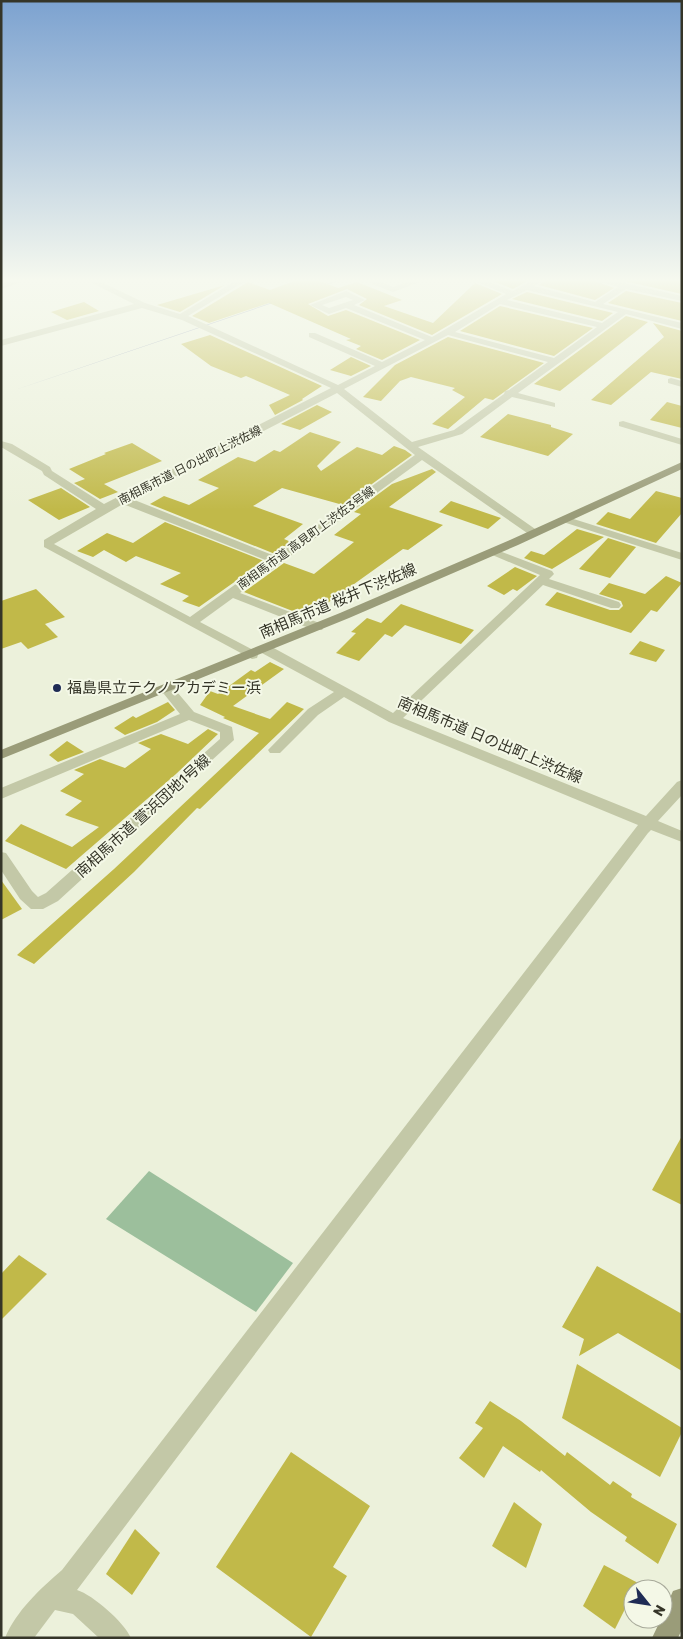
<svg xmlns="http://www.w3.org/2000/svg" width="683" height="1639" viewBox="0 0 683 1639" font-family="Rubik,'Noto Sans JP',sans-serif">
	<rect width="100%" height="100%" fill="#ecf1db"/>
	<path fill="#9cbf9c" d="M149 1171 293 1263 256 1312 106 1219Z"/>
	<path fill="#7b88ac" d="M338 280H341L12 391Z"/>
	<g fill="#c1b949">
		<path d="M297 280H317L338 288 357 282 402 300 384 306 433 323 475 283 502 294 432 335 359 305 367 299 347 289 308 304 328 316 346 310 420 340 382 360 356 349 361 346 346 340 351 339 269 303 209 323 192 316 248 282 270 290Z"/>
		<path d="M490 280H529L513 289Z"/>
		<path d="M546 280H592L614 288 595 300 539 285Z"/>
		<path d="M620 280H682V294Z"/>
		<path d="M225 285 180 312 157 305Z"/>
		<path d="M626 291 682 303V321L608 303Z"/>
		<path d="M527 292 613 313 602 321 512 299Z"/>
		<path d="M84 302 99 311 67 320 51 312Z"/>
		<path d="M500 306 593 328 554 356 460 331Z"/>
		<path d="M626 316 648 322 560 391 534 384Z"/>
		<path d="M653 323 682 331V379L651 372 611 405 591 400 664 337Z"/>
		<path d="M210 335 322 386 302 399 303 400 275 415 269 405 290 395 246 376 241 378 211 366 181 344Z"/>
		<path d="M448 337 544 363 493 400 485 398 448 429 432 424 465 397 452 390 455 388 411 377 400 381 381 401 363 397 395 365Z"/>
		<path d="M351 357 371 366 351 376 330 370Z"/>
		<path d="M667 402 682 406V428L650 420Z"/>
		<path d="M317 405 332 412 300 430 281 424Z"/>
		<path d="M508 414 551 425V427L573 434 548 456 480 437Z"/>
		<path d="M310 432 341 442 317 466 321 471 357 447 382 455 394 446 405 450 412 455 343 505 282 488 253 506 303 524 284 539 291 542 275 554 150 504 164 496 189 505 219 488 198 480 238 457 255 462 274 450 280 452Z"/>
		<path d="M132 443 162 461 104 484 118 492 100 499 74 483 85 479 69 469 106 454 104 453Z"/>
		<path d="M432 469 436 472 389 507 443 525 408 550 403 549 308 617 244 592 284 563 314 574 354 542 334 535 361 514 354 512 392 484Z"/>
		<path d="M61 488 90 507 59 520 28 500Z"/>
		<path d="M656 491 682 498V513L656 543 596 524 608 512 630 519Z"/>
		<path d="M451 501 501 518 488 529 439 512Z"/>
		<path d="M165 522 264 561 199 607 182 601 189 596 160 584 181 573 136 556 126 562 104 550 93 557 77 551 107 533 133 543Z"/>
		<path d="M577 529 604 537 552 569 524 558 531 551 544 555Z"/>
		<path d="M608 538 636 547 610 578 579 569Z"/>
		<path d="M515 567 537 576 517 591 513 589 504 595 487 586Z"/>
		<path d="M666 576 682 583 657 612 651 610 631 633 545 605 557 592 610 610H619L623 606 621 601 599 594 609 583 645 594Z"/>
		<path d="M36 589 65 617 45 624 58 637 28 649 21 642 1 649V601Z"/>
		<path d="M401 604 474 630 461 644 405 625 392 637 385 634 359 661 336 653 356 633 351 632 367 618 381 623Z"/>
		<path d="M640 641 665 650 656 662 629 654Z"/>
		<path d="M270 662 284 669 233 706 270 719 287 702 304 709 200 809 197 808 134 872 34 964 17 955 114 869 259 733 223 718 225 717 200 705 210 691 218 694 251 670 255 672Z"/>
		<path d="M168 702 175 710 157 722 125 735 114 728 133 716 136 718Z"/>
		<path d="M208 729 218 734 176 774 66 869 5 841 21 824 72 847 99 827 65 815 82 801 60 791 84 774 74 770 100 759 125 768 151 749 138 743 161 734 188 744Z"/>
		<path d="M67 741 84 752 58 762 49 755Z"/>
		<path d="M1 880 22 909 1 920Z"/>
		<path d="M682 1136V1205L652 1190Z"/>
		<path d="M19 1255 47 1274 1 1320V1274Z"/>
		<path d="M597 1266 682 1314V1371L618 1333 579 1356 584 1339 562 1327Z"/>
		<path d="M577 1364 682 1428V1432L660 1477 562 1418Z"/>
		<path d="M490 1401 521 1421 565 1456 567 1452 610 1485 613 1481 632 1494 631 1497 677 1524 658 1564 625 1541 627 1537 591 1512 541 1470 540 1472 503 1446 484 1478 459 1458 483 1428 475 1423Z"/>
		<path d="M291 1452 370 1506 333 1567 347 1576 311 1637 216 1567Z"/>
		<path d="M514 1502 542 1524 526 1568 492 1546Z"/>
		<path d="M135 1529 160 1553 132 1595 106 1574Z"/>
		<path d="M604 1565 638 1583 615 1629 583 1606Z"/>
	</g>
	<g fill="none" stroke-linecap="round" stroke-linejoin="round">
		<g fill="#c3c8a7" fill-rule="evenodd">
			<path d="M14 280H27L1 289V284Z"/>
			<path d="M86 280H97L145 303 180 314 237 280H247L188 316 338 385 375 366 309 337V333H315L382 362 425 340 346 308 329 314 310 305 346 291 365 300 354 305 432 337 506 294 472 280H484L513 291 533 280H544L534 286 595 302 618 287 594 280H610L682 296V301L626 289 603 304 682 323V329L626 314 518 393 555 403V407L512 397 462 434 418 447 538 531V535H530L422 460 240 593 322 624 324 627 322 630H314L233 598 200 622 257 652 258 655 257 658 252 659 44 547V540L96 509 44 475 42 471 1 447V441L12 444 50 467 52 471 104 504 331 388 182 320 142 308 1 346V340L134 304ZM527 290 618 312 602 323 507 300ZM346 297 353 300 329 308 322 305ZM500 304 597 327 554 358 455 332ZM448 335 548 362 509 390 505 391 504 394 454 430 412 442 344 389ZM337 393 415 455 275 556 132 499ZM123 504 268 561 190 617 54 544Z"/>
			<path d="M372 280H385L382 282 393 287 412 280H425L393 292 372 284Z"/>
			<path d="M671 378 682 381V387L668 383V379Z"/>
			<path d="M623 421 682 439V445L619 426V422Z"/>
			<path d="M564 516 682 553V560L560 521 558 519Z"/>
			<path d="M494 549 552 571 554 574 549 579 619 602 621 605 619 608H611L543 585 403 718 646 816 677 782 682 780V795L658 821 682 831V842L651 830 648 833 77 1590C93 1595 124 1622 131 1638H99L73 1614 55 1610 34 1638H5C16 1611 41 1588 62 1570L638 825 389 722 344 697 318 715 280 753H270L268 750 308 709 334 692 260 652 259 649 260 646H270L393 713 540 575 490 554 488 552Z"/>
			<path d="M167 685 172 686 194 712 232 727 234 740 58 901 43 909H31L20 899 1 870V852L6 853 32 891 38 897 46 893 220 739V732L189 720 1 799V788L180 714 160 689Z"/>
		</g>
		<g fill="#9a9c79" fill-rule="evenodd">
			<path d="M682 462V469L518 545 349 618 1 759V750L340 613 510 540Z"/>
			<path d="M682 1588V1629L678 1638H652L661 1619H663V1614L673 1591Z"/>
		</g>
	</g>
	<linearGradient id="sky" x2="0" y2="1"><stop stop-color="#7ca2d0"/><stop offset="0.55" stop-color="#f6f9ef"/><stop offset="1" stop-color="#f6f9ef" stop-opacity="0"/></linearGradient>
	<rect width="683" height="510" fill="url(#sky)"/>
	<circle fill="#1f2c55" stroke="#f4f8e7" stroke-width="2" cx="57" cy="688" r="5"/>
	<g text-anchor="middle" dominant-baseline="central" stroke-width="4" stroke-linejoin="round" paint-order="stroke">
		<g font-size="12" fill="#353528" stroke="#f4f8e7">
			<text transform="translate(190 465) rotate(-27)">南相馬市道 日の出町上渋佐線</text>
			<text transform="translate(306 538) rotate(-36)">南相馬市道 高見町上渋佐3号線</text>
		</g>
		<g font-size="15" fill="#353528" stroke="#f4f8e7">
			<text transform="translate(338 601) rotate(-23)">南相馬市道 桜井下渋佐線</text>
			<text transform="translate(490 740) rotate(23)">南相馬市道 日の出町上渋佐線</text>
			<text transform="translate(143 816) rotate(-42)">南相馬市道 萱浜団地1号線</text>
		</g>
		<g font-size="15" fill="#353528" stroke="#f4f8e7" text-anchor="start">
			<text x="67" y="688">福島県立テクノアカデミー浜</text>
		</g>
	</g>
	<rect width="683" height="1639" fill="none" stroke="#353528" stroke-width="5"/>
	<g transform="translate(648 1604) rotate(120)"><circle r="24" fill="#f4f8e7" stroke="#a8aa9b"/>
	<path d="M0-4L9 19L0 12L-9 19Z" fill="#1f2c55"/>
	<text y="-8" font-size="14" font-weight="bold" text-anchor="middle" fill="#353528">N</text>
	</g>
</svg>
